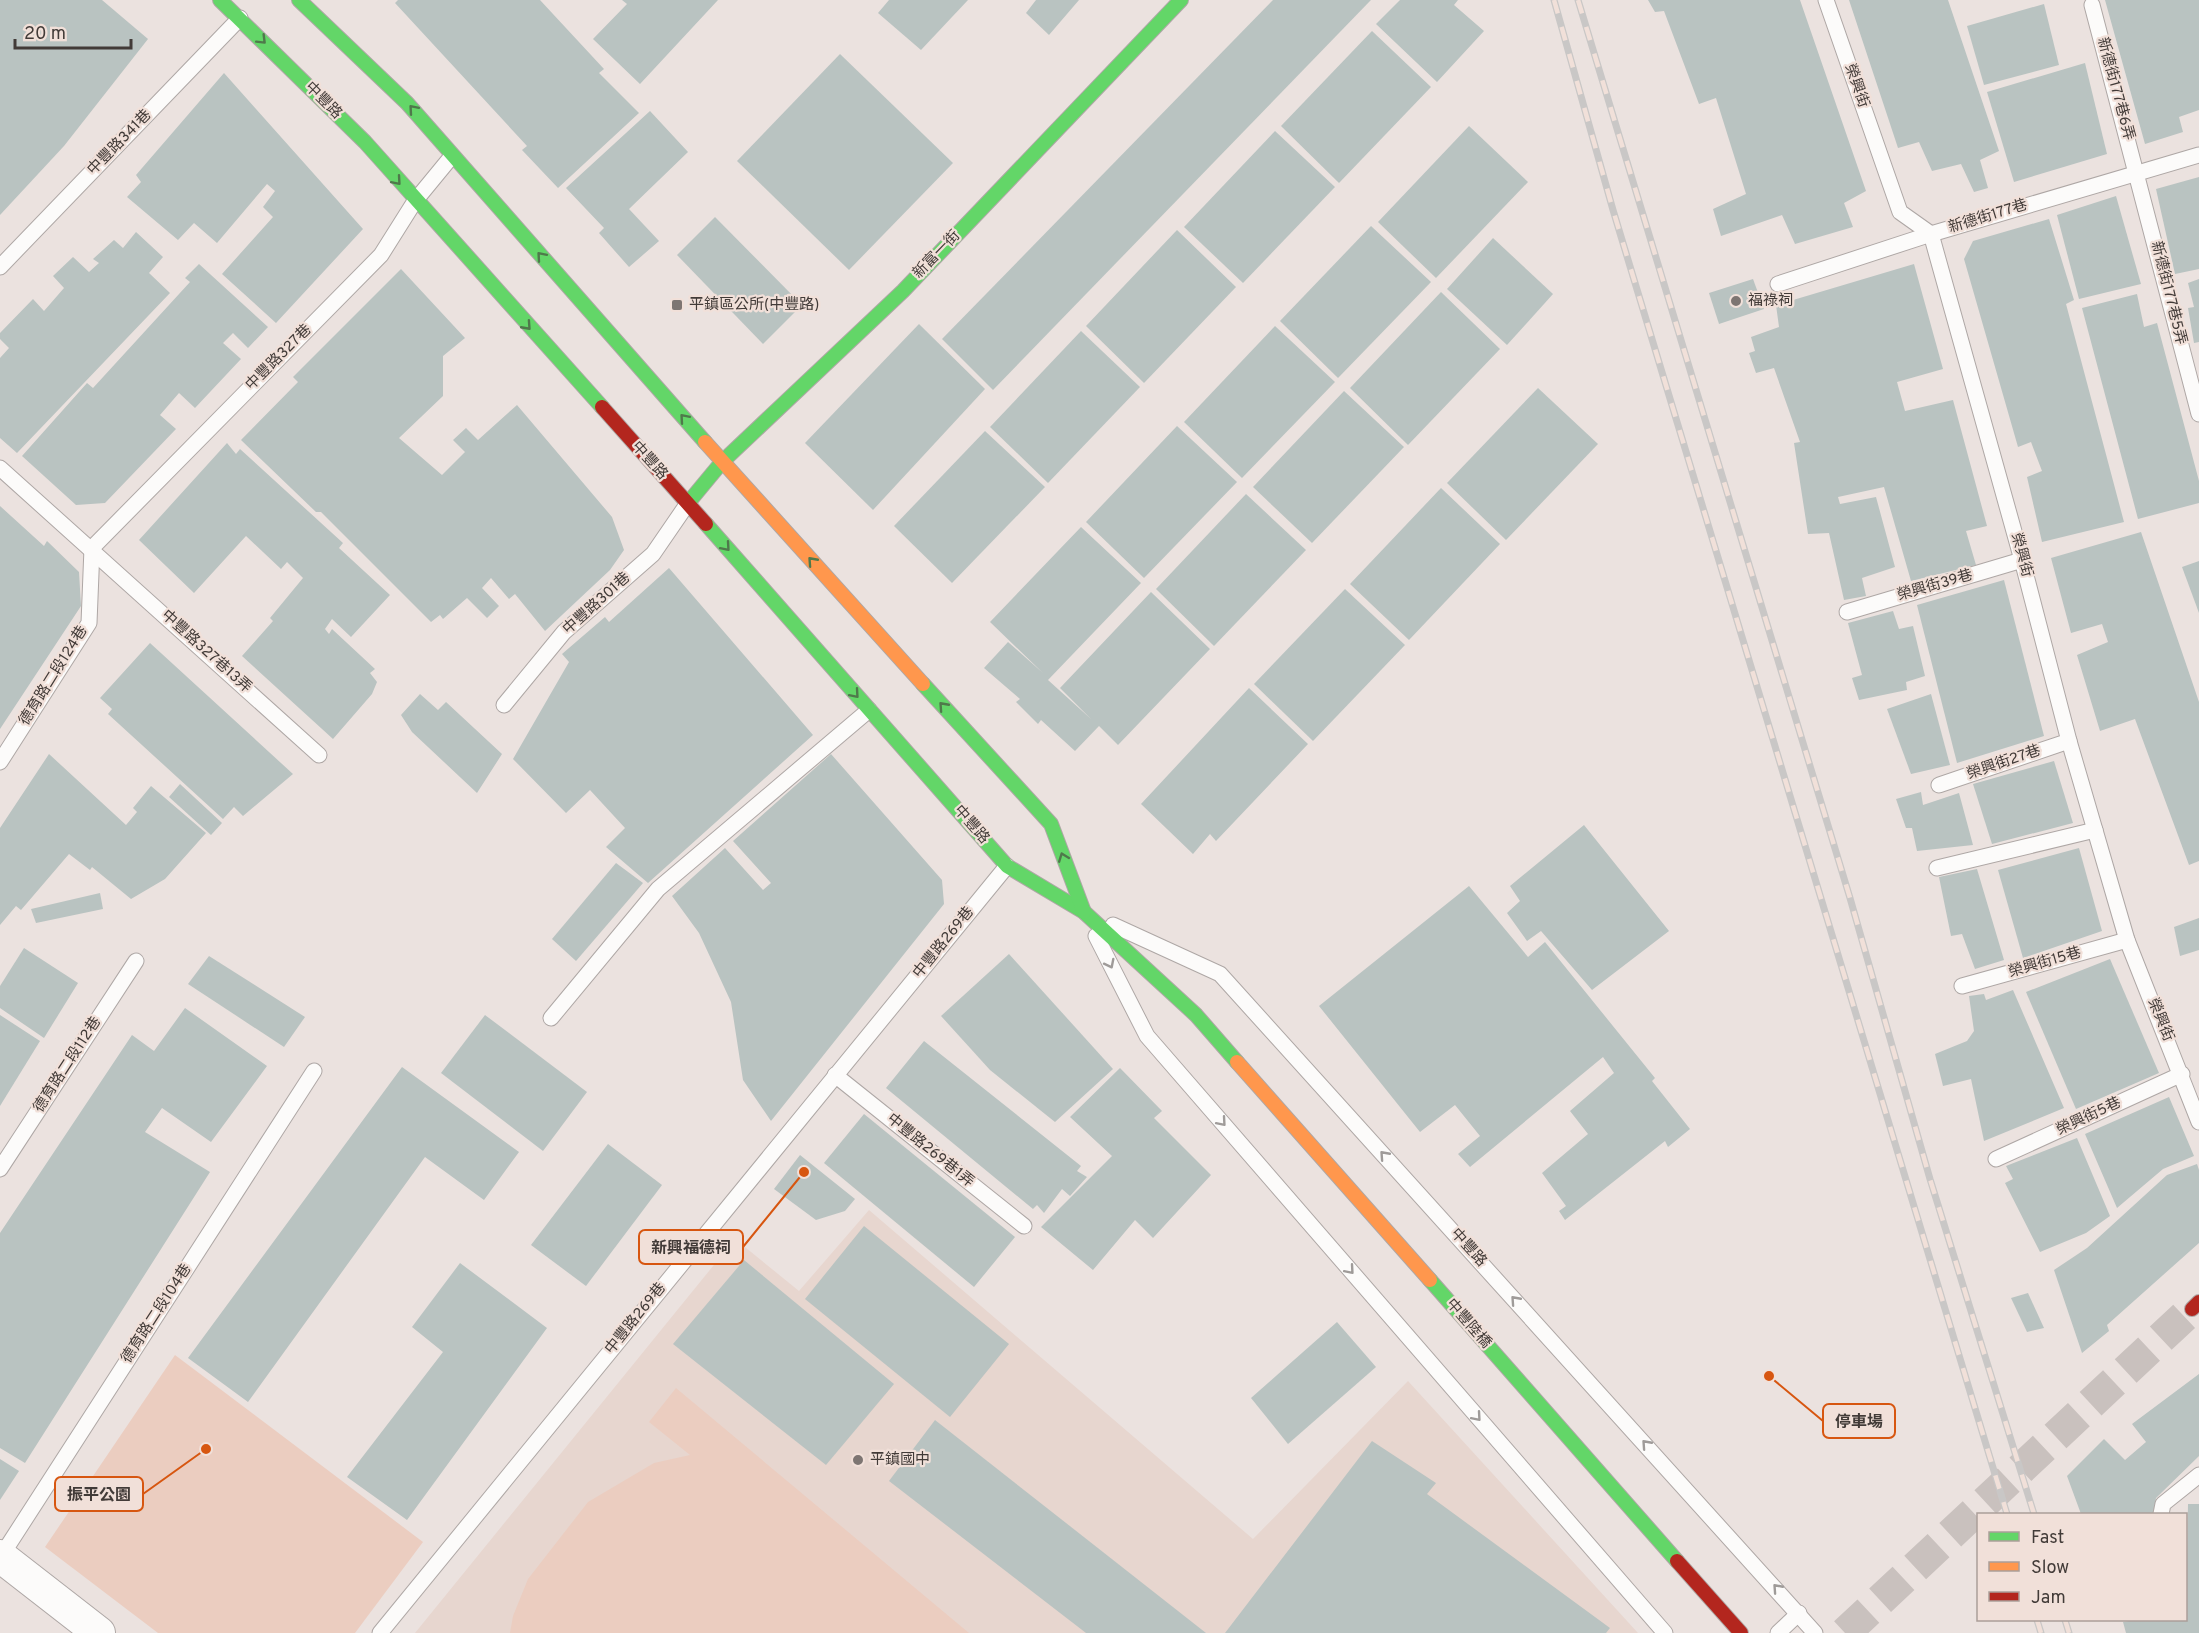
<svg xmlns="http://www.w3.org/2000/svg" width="2199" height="1633" viewBox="0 0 2199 1633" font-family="Overpass,'Noto Sans TC',sans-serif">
	<rect width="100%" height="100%" fill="#ebe2df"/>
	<path fill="#e7d6cf" d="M869 1210 1253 1539 1408 1381 1638 1633H415L735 1239 799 1291Z"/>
	<g fill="#ebcdc0">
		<path d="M175 1355 423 1542 355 1633H158L45 1547Z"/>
		<path d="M676 1388 969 1633H510L513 1616 528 1579 588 1502 654 1463 690 1455 649 1422Z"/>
	</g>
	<g fill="#b9c3c1">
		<path d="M0 0H102L148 39 64 146 0 215Z"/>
		<path d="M398 0H540L604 69 599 73 639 113 558 188 522 150 527 146 395 3Z"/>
		<path d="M622 0H718L640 84 593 39 627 4Z"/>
		<path d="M889 0H968L921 50 878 13Z"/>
		<path d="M1036 0H1079L1049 35 1026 13Z"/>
		<path d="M1273 0H1371L993 390 942 339Z"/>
		<path d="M1400 0H1458L1454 5 1484 31 1437 82 1376 24Z"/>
		<path d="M1648 0H1800L1866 191 1844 203 1853 227 1795 244 1782 215 1721 236 1713 209 1746 194 1716 98 1699 104 1664 11 1655 12Z"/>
		<path d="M1849 0H1948L1999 151 1980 160 1988 188 1974 192 1961 164 1932 171 1919 142 1898 148Z"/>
		<path d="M2105 0H2199V110L2179 117 2183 132 2145 144Z"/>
		<path d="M2044 4 2059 65 1984 85 1967 26Z"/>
		<path d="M1372 31 1431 87 1339 183 1281 126Z"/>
		<path d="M840 54 953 163 849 270 737 161Z"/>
		<path d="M2085 63 2107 154 2014 182 1987 92Z"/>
		<path d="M224 73 363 229 276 323 222 274 273 217 263 207 275 191 267 184 217 243 194 223 178 240 127 197 141 182 136 175Z"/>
		<path d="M650 111 688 152 629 209 659 241 629 267 599 233 604 228 566 188Z"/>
		<path d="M1469 126 1528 182 1436 278 1378 222Z"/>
		<path d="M1275 131 1335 187 1243 283 1184 227Z"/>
		<path d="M2199 177V269L2175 274 2156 189Z"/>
		<path d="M2116 196 2141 284 2079 299 2057 215Z"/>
		<path d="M715 217 802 305 763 344 677 255Z"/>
		<path d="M2049 219 2074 300 2066 304 2124 522 2042 542 2027 477 2042 471 2031 442 2018 447 1964 259 1973 241Z"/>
		<path d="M1371 226 1431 282 1338 378 1280 321Z"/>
		<path d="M1177 230 1236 287 1144 383 1086 326Z"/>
		<path d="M136 232 163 257 149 273 170 293 17 453 0 438V358L9 348 0 339V333L33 299 44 311 64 288 53 276 73 257 89 272 99 263 93 259 114 240 123 248Z"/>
		<path d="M1493 238 1553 294 1507 345 1447 289Z"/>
		<path d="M199 264 268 327 248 348 233 333 223 343 241 359 195 408 179 393 160 415 176 429 105 503 76 505 22 456 87 383 93 388 190 282 185 278Z"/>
		<path d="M1914 264 1943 369 1897 382 1905 411 1953 400 1987 526 1966 531 1976 565 1911 581 1884 487 1838 497 1840 504 1876 497 1895 567 1862 578 1866 596 1844 600 1829 533 1808 534 1794 443 1800 442 1774 368 1756 373 1749 353 1755 351 1751 337 1779 327 1776 305Z"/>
		<path d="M401 269 465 338 443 356V396L399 438 442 475 465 452 453 440 466 428 478 440 517 405 612 517 624 550 610 570 545 631 515 594 509 599 491 578 482 588 499 606 487 618 467 598 443 619 440 615 431 622 321 512H316L241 440 298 382 293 377Z"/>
		<path d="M1753 279 1764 309 1719 324 1709 293Z"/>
		<path d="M2199 279V342L2194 343 2188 308 2194 307 2188 283Z"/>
		<path d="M1441 292 1500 349 1408 445 1350 388Z"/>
		<path d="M2137 294 2144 327 2157 323 2199 481V503L2138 519 2082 308Z"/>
		<path d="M919 324 985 389 873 510 805 443Z"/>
		<path d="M1275 326 1335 382 1242 478 1184 422Z"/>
		<path d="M1081 331 1140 387 1048 483 990 427Z"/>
		<path d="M1538 388 1598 444 1506 540 1447 483Z"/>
		<path d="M1344 391 1404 447 1312 543 1253 487Z"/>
		<path d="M1177 426 1237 482 1144 578 1086 522Z"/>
		<path d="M985 431 1045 487 952 583 894 526Z"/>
		<path d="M227 443 236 454 240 449 343 543 339 548 390 595 351 637 332 619 325 629 329 634 332 629 375 669 370 673 377 682 372 694 333 739 242 656 273 621 270 618 303 578 287 562 281 569 246 536 194 593 139 540Z"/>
		<path d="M1441 488 1500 544 1409 640 1350 584Z"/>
		<path d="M1246 494 1306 550 1214 646 1156 589Z"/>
		<path d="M0 506 44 546 47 541 79 572 81 606 0 729Z"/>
		<path d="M1081 527 1141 583 1048 680 1091 719 1060 688 1151 592 1210 649 1118 745 1099 726 1075 751 1041 720 1038 724 1016 702 1020 699 984 668 1008 642 1043 673 990 622Z"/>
		<path d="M2141 532 2199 702V861L2189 865 2135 719 2100 731 2077 655 2108 642 2102 624 2071 633 2051 558Z"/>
		<path d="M2199 561V613L2182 567Z"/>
		<path d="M669 568 813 735 648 883 606 847 625 828 590 790 566 813 513 759 569 662 562 654 605 617 609 622Z"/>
		<path d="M2004 580 2044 736 1957 763 1917 605Z"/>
		<path d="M1345 589 1405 645 1313 741 1254 684Z"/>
		<path d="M1893 611 1899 629 1913 626 1925 676 1906 682 1907 690 1859 700 1852 678 1862 675 1848 623Z"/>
		<path d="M150 643 293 774 243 816 234 807 223 819 108 714 112 709 100 698Z"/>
		<path d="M1249 688 1308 744 1216 841 1210 834 1193 854 1141 804Z"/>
		<path d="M420 694 438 710 446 702 502 754 477 793 412 732 401 715Z"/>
		<path d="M1931 694 1950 765 1911 774 1887 709Z"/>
		<path d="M49 754 126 825 137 812 133 808 151 786 206 833 165 879 131 899 92 867 90 870 69 854 21 910 16 906 0 925V828Z"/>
		<path d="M831 754 942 880 944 904 771 1121 743 1080 731 1002 699 933 672 896 725 848 763 890 771 883 733 841Z"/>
		<path d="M2054 761 2073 823 1992 844 1973 784Z"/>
		<path d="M180 784 222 823 211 835 169 797Z"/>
		<path d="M1921 792 1923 805 1959 793 1973 845 1917 851 1912 828H1906L1896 799Z"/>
		<path d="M1584 825 1669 931 1592 990 1541 931 1527 941 1507 913 1520 901 1510 886Z"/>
		<path d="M2079 848 2102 931 2023 958 1998 870Z"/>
		<path d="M616 863 643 883 576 961 552 939Z"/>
		<path d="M1977 869 2004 960 1975 969 1962 934 1951 936 1939 877Z"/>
		<path d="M1469 886 1528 957 1545 942 1655 1078 1652 1081 1690 1129 1668 1147 1665 1141 1565 1220 1559 1211 1566 1206 1542 1173 1588 1134 1570 1111 1614 1073 1603 1057 1470 1167 1458 1154 1480 1136 1455 1105 1420 1132 1319 1006Z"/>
		<path d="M100 893 103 909 36 923 31 909Z"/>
		<path d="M2199 918V950L2180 956 2174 927Z"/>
		<path d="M24 948 78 983 44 1038 0 1008V986Z"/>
		<path d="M1009 954 1113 1069 1055 1122 990 1070 941 1016Z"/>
		<path d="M209 956 305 1017 284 1047 188 984Z"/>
		<path d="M2110 959 2159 1073 2076 1109 2026 992Z"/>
		<path d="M2013 990 2064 1108 1984 1141 1971 1079 1943 1086 1935 1054 1967 1041 1974 1031 1969 996 1984 994 1986 1000Z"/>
		<path d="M185 1008 267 1066 211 1142 162 1108 145 1132 210 1172 25 1463 0 1448V1233L132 1035 154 1051Z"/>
		<path d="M0 1015 40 1041 0 1106Z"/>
		<path d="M485 1015 587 1092 543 1151 441 1073Z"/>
		<path d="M924 1041 1081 1166 1077 1171 1087 1177 1070 1196 1062 1189 1044 1213 1037 1205 1033 1209 886 1088Z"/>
		<path d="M402 1067 519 1152 484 1200 425 1157 248 1402 188 1358Z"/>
		<path d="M1120 1068 1162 1111 1154 1118 1211 1175 1153 1238 1135 1220 1093 1270 1041 1227 1112 1156 1070 1117Z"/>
		<path d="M2169 1097 2194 1156 2163 1169 2117 1208 2085 1134Z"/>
		<path d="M864 1114 1015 1237 974 1287 824 1163Z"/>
		<path d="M2077 1138 2110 1216 2086 1233 2040 1252 2005 1183 2013 1179 2006 1166Z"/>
		<path d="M608 1144 662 1185 586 1286 531 1245Z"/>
		<path d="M800 1155 855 1199 845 1211 816 1220 774 1189Z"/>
		<path d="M2197 1164 2199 1170V1243L2107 1325 2109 1331 2082 1353 2054 1270 2087 1248 2167 1175Z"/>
		<path d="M864 1226 1009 1344 950 1417 805 1299Z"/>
		<path d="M744 1260 894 1384 826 1465 673 1344Z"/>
		<path d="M460 1263 547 1328 407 1520 347 1477 443 1352 412 1327Z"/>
		<path d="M2028 1293 2044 1328 2027 1332 2011 1298Z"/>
		<path d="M1337 1322 1376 1367 1288 1444 1251 1398Z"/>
		<path d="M2199 1374V1456L2156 1498 2153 1514H2081L2067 1476 2104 1439 2125 1460 2146 1442 2132 1424Z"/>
		<path d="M935 1420 1206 1633H1086L889 1481Z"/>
		<path d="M1372 1441 1436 1483 1427 1494 1610 1628 1606 1633H1225Z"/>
		<path d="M0 1459 19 1471 0 1500Z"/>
		<path d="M2188 1504H2199V1633H2126L2123 1622 2135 1620H2186Z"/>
	</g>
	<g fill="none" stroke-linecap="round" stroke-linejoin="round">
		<path stroke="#c9c1be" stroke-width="32" stroke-dasharray="32 16" stroke-linecap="butt" d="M1845 1633 2192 1309"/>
		<defs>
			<g id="lane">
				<path d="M1826 0 1900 212 1931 234 2022 560 2069 741 2127 940 2199 1122"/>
				<path d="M2092 5 2199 414"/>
				<path d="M0 267 240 18"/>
				<path d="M1778 284 1931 234 2199 155"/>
				<path d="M0 468 319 755"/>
				<path d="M92 548 381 255 415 201 452 156"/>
				<path d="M1847 612 2022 560"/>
				<path d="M504 705 564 632 653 554 688 503"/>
				<path d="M0 762 89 623 92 548"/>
				<path d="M1939 785 2069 741"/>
				<path d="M1937 868 2095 830"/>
				<path d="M1113 925 1220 974 1815 1633"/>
				<path d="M1096 936 1147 1036 1665 1633"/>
				<path d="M1962 986 2127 940"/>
				<path d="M551 1018 658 889 869 710"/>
				<path d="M835 1075 1024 1226"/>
				<path d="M1996 1159 2182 1074"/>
				<path d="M0 1169 136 961"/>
				<path d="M2161 1514 2163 1504 2199 1475"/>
				<path d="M0 1558 314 1071"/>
				<path d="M380 1633 1007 866"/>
				<path d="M1778 1633 1799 1613"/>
			</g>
			<path id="street" d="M0 1556 99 1633"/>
			<g id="fast">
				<path d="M220 0 365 142 602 407"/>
				<path d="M299 0 407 103 705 442"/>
				<path d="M688 503 722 462 903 291 1181 0"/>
				<path d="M706 524 1007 866 1084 912 1196 1015 1237 1062"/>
				<path d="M923 684 1051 824 1084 912"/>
				<path d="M1430 1280 1677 1561"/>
			</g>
			<g id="slow">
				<path d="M705 442 923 684"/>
				<path d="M1237 1062 1430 1280"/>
			</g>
			<g id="jam">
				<path d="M602 407 706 524"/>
				<path d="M2192 1309 2199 1302"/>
				<path d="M1677 1561 1741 1633"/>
			</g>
		</defs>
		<use href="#lane" stroke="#aea7a5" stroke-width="17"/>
		<use href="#street" stroke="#aea7a5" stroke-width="34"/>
		<use href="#fast" stroke="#aea7a5" stroke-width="16"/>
		<use href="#slow" stroke="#aea7a5" stroke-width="16"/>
		<use href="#jam" stroke="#aea7a5" stroke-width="16"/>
		<use href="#lane" stroke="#fcfbfa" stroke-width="15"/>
		<use href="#street" stroke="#fcfbfa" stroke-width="32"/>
		<use href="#fast" stroke="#63d668" stroke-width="14"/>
		<use href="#slow" stroke="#ff974d" stroke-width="14"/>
		<use href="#jam" stroke="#b3261e" stroke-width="14"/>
		<defs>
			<g id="rail">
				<path d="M1554 0 1613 210 2007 1514"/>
				<path d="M1578 0 1850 898 1930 1179 2034 1514"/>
				<path d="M2037 1620 2041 1633"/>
				<path d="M2065 1620 2069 1633"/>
			</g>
		</defs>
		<use href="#rail" stroke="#c9c7c6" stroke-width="7"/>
		<use href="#rail" stroke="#f1e0d9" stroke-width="4.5" stroke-dasharray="14" stroke-linecap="butt"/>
	</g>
	<defs><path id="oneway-chevron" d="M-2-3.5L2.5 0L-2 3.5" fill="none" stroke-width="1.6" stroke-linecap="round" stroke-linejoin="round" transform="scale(1.5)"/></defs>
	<g stroke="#4f794b">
		<use href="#oneway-chevron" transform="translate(262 40) rotate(45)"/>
		<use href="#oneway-chevron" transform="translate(413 109) rotate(-131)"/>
		<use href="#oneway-chevron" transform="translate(397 181) rotate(49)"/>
		<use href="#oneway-chevron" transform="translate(541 256) rotate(-131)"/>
		<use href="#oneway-chevron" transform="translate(527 326) rotate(48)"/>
		<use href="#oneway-chevron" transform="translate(684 418) rotate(-131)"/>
		<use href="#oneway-chevron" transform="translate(726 547) rotate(49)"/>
		<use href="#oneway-chevron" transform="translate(812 561) rotate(-132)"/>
		<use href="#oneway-chevron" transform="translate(855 694) rotate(49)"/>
		<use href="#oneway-chevron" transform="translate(943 706) rotate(-132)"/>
		<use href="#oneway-chevron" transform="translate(1063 857) rotate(-111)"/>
	</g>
	<g stroke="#9f9b99">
		<use href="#oneway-chevron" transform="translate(1110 964) rotate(63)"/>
		<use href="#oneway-chevron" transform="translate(1222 1122) rotate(49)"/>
		<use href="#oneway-chevron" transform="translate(1384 1155) rotate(-132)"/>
		<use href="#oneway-chevron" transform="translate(1350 1270) rotate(49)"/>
		<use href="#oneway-chevron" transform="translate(1515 1300) rotate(-132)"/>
		<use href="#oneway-chevron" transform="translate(1477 1417) rotate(49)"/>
		<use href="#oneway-chevron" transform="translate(1646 1444) rotate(-132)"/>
		<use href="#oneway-chevron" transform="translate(1777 1588) rotate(-132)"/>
	</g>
	<g fill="#7d7572" stroke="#f1e0d9" stroke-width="2">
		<circle cx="1736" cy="301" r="6"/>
		<rect x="671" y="299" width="12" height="12" rx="3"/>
		<circle cx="858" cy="1460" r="6"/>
	</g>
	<g text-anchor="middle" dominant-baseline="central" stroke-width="4.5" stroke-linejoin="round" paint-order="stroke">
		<g font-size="15" fill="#423b38" stroke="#f1e0d9">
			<text transform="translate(1856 86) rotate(71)">榮興街</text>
			<text transform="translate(2115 89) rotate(75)">新德街177巷6弄</text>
			<text transform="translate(323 101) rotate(45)">中豐路</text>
			<text transform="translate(120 143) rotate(-46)">中豐路341巷</text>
			<text transform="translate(1988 217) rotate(-17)">新德街177巷</text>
			<text transform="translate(937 255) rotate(-46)">新富一街</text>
			<text transform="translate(2168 293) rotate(76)">新德街177巷5弄</text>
			<text transform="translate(279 358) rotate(-45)">中豐路327巷</text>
			<text transform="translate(649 461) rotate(48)">中豐路</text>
			<text transform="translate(2021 555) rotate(75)">榮興街</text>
			<text transform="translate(1935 586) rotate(-16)">榮興街39巷</text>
			<text transform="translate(597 604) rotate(-42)">中豐路301巷</text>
			<text transform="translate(206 652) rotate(42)">中豐路327巷13弄</text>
			<text transform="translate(54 676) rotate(-58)">德育路二段124巷</text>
			<text transform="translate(2004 763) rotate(-19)">榮興街27巷</text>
			<text transform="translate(971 825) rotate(49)">中豐路</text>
			<text transform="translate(944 943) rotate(-51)">中豐路269巷</text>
			<text transform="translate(2045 963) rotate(-16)">榮興街15巷</text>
			<text transform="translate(2160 1020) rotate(68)">榮興街</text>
			<text transform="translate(68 1065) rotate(-57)">德育路二段112巷</text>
			<text transform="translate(2089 1117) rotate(-25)">榮興街5巷</text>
			<text transform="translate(930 1151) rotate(39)">中豐路269巷1弄</text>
			<text transform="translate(1468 1248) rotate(48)">中豐路</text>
			<text transform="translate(157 1314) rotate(-57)">德育路二段104巷</text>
			<text transform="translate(636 1319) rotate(-51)">中豐路269巷</text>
			<text transform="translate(1468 1324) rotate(49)">中豐陸橋</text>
		</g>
		<g font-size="15" fill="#423b38" stroke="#f1e0d9" text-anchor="start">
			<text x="1748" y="301">福祿祠</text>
			<text x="689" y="305">平鎮區公所(中豐路)</text>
			<text x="870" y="1460">平鎮國中</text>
		</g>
	</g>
	<path fill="none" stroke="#d75610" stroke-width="2" d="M804 1172L743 1247M1769 1376L1823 1421M206 1449L143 1494"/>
	<g fill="#d75610" stroke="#f1e0d9" stroke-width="2">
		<circle cx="804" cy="1172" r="6"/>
		<circle cx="1769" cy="1376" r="6"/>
		<circle cx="206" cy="1449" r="6"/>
	</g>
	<g fill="#f1e0d9" stroke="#d75610" stroke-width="2">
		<rect x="639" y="1230" width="104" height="34" rx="6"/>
		<rect x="1823" y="1404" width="72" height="34" rx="6"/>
		<rect x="55" y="1477" width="88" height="34" rx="6"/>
	</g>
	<g font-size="16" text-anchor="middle" font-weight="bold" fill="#423b38">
		<text x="691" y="1253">新興福德祠</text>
		<text x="1859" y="1427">停車場</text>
		<text x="99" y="1500">振平公園</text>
	</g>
	<rect x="1977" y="1513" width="210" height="108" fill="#f1e0d9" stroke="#ab9e99" stroke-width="1.5"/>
	<rect x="1989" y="1532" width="30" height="9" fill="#63d668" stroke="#ab9e99" stroke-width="1.5"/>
	<text x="2031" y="1543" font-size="18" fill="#423b38">Fast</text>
	<rect x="1989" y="1562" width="30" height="9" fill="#ff974d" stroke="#ab9e99" stroke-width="1.5"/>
	<text x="2031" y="1573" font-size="18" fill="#423b38">Slow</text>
	<rect x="1989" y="1592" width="30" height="9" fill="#b3261e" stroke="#ab9e99" stroke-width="1.5"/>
	<text x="2031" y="1603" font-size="18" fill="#423b38">Jam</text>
	<path d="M15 39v9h116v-9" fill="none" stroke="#423b38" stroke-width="3"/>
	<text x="24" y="39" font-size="18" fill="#423b38" stroke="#f1e0d9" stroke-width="4.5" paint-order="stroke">20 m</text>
</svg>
